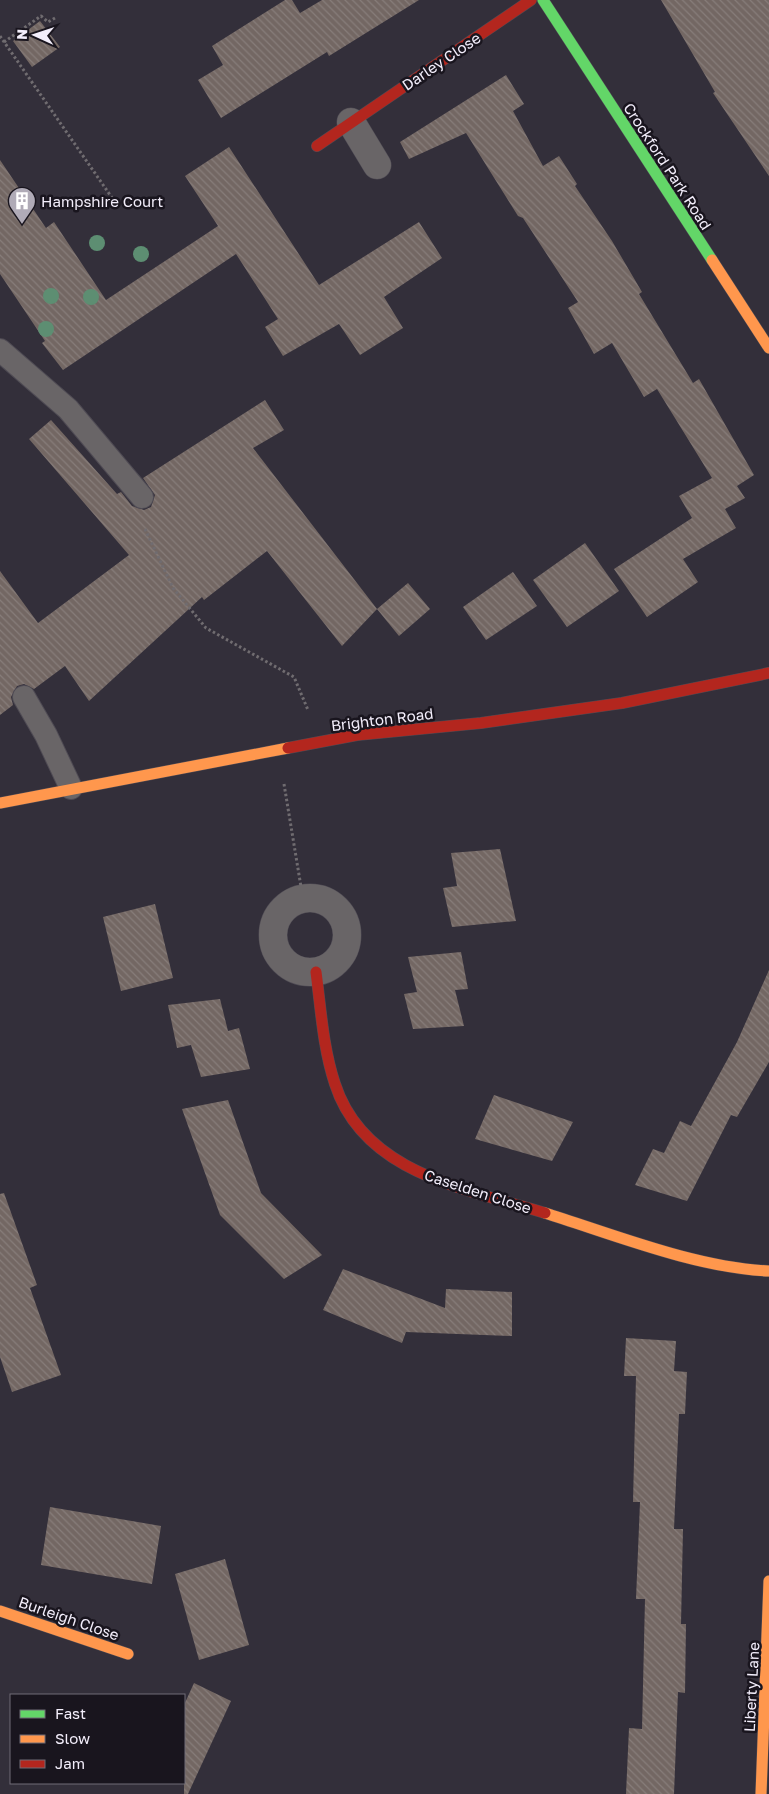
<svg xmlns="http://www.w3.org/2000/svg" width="769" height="1794" viewBox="0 0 769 1794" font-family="'Golos Text',sans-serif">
	<defs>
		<pattern id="building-back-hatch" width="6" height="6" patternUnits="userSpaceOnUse" patternTransform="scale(1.25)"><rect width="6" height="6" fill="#736763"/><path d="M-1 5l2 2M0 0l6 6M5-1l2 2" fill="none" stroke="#877d7a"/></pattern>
	</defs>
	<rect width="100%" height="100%" fill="#332f3a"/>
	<g fill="url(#building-back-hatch)">
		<path d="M285 0H292L300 13 322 0H419L329 56 327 52 221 118 198 80 223 65 212 46Z"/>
		<path d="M661 0H769V176L713 93 715 92Z"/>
		<path d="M40 21 60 47 32 67 13 41Z"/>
		<path d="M506 75 524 104 513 111 543 166 559 156 577 184 575 186 612 241 642 292 639 294 693 383 699 379 754 475 737 486 745 498 725 509 736 528 683 559 698 582 647 617 614 569 692 518 679 496 712 478 657 389 644 397 612 343 594 354 568 308 578 302 523 218 518 216 466 133 409 159 400 142Z"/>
		<path d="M229 147 319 285 419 222 442 258 384 297 403 328 360 355 339 324 283 356 265 327 278 319 236 254 63 370 42 343 45 341 0 274V160L46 228 54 222 106 300 218 226 185 176Z"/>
		<path d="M265 400 284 430 253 448 377 609 342 646 267 551 204 600 202 597 89 701 65 666 34 689 24 684 17 686 11 697 13 705 0 715V571L38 623 129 555 29 439 51 420 117 494 121 492 132 506 144 510 151 507 155 495 143 478Z"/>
		<path d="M585 543 619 591 567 627 533 580Z"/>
		<path d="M513 572 537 606 486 640 463 607Z"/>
		<path d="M408 583 430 609 399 636 377 609Z"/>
		<path d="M500 849 516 921 452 927 443 888 457 886 451 853Z"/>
		<path d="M155 904 173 978 121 991 103 917Z"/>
		<path d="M461 952 468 989 455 990 464 1026 413 1029 404 994 417 992 408 957Z"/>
		<path d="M769 970V1062L737 1117 731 1115 687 1201 635 1185 653 1149 664 1153 680 1121 691 1126 737 1042Z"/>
		<path d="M220 999 228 1031 239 1028 250 1069 201 1077 191 1045 177 1048 168 1005Z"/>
		<path d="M494 1095 573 1122 552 1161 475 1139Z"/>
		<path d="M228 1100 261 1193 322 1255 284 1279 220 1215 182 1109Z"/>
		<path d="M4 1193 37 1285 30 1288 61 1375 12 1392 0 1357V1194Z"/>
		<path d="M343 1269 445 1308 446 1289 512 1292V1336L406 1332 402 1343 323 1310Z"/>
		<path d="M626 1338 676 1341 674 1371 687 1372 685 1414H679L674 1529H683L681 1624H686L685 1693 678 1692 674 1794H626L629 1728 642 1729 645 1599H636L640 1502H633L636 1376H624Z"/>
		<path d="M50 1507 161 1526 152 1584 41 1565Z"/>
		<path d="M225 1559 249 1645 199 1660 175 1574Z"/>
		<path d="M194 1683 231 1701 188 1794H184V1705Z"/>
	</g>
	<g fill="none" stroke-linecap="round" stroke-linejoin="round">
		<defs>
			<g id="lane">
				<path d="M0 350 68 409 142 497"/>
				<path d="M24 697 46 735 71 788"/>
			</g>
			<g id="street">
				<path d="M351 122 377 165"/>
				<circle cx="310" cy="935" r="37"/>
			</g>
			<path id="fast" d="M543 0 712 260"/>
			<g id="slow">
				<path d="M712 260 769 348"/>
				<path d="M0 803 288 748"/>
				<path d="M545 1213C615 1235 697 1268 769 1271"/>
				<path d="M0 1611 128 1654"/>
				<path d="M761 1794 769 1581"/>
			</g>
			<g id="jam">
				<path d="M317 146 531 0"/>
				<path d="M288 748 357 735 481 723 622 703 769 673"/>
				<path d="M316 972C321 1010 323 1048 335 1084 364 1174 467 1189 545 1213"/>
			</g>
		</defs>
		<use href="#lane" stroke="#4f4b54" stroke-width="24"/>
		<use href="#street" stroke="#4f4b54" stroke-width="29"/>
		<use href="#fast" stroke="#4f4b54" stroke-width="12"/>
		<use href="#slow" stroke="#4f4b54" stroke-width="12"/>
		<use href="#jam" stroke="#4f4b54" stroke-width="12"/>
		<g stroke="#706c70" stroke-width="3" stroke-dasharray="2.5 2.5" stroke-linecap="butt">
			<path d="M0 36 117 205"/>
			<path d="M4 42 41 16 48 22 55 18"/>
			<path d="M145 529 173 588 206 628 294 677 308 710"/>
			<path d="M284 784 303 899"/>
		</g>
		<use href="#lane" stroke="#696567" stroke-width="22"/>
		<use href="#street" stroke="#696567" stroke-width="28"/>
		<use href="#fast" stroke="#63d668" stroke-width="11"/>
		<use href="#slow" stroke="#ff974d" stroke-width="11"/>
		<use href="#jam" stroke="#b3261e" stroke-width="11"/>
	</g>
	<g fill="#5d8e72">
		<circle cx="97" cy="243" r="8"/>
		<circle cx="141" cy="254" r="8"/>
		<circle cx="51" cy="296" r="8"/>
		<circle cx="91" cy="297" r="8"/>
		<circle cx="46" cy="329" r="8"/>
	</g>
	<defs>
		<symbol id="building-pin" viewBox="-11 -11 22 30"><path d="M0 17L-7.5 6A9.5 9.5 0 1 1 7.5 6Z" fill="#b0abb7" stroke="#19151e"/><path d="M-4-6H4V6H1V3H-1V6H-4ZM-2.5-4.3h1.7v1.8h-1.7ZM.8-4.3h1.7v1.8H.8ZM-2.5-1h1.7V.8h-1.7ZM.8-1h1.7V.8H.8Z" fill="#fff"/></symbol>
	</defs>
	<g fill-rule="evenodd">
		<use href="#building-pin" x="6" y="185" width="32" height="43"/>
	</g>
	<g text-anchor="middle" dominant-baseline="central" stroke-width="5" stroke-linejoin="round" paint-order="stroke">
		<g font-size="15" fill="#f3eefb" stroke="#19151e">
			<text transform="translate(441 61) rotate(-34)">Darley Close</text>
			<text transform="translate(668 166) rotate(57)">Crockford Park Road</text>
			<text transform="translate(382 719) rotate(-7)">Brighton Road</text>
			<text transform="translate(478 1191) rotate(18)">Caselden Close</text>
			<text transform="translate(69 1618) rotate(19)">Burleigh Close</text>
			<text transform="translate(751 1687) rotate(-87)">Liberty Lane</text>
		</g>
		<g font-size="15" fill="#f3eefb" stroke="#19151e" text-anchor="start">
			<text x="41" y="201">Hampshire Court</text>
		</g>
	</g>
	<rect x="10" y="1694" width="175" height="90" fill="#19151e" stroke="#706c76"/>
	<rect x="20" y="1710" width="25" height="8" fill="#63d668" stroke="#706c76"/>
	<text x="55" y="1719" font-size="15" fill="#f3eefb">Fast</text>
	<rect x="20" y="1735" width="25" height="8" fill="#ff974d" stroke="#706c76"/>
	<text x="55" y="1744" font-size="15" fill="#f3eefb">Slow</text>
	<rect x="20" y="1760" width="25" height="8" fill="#b3261e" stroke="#706c76"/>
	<text x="55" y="1769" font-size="15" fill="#f3eefb">Jam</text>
	<g transform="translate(35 35) rotate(273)" stroke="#19151e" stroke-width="4" paint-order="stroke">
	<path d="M0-4L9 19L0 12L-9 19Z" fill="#f3eefb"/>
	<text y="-8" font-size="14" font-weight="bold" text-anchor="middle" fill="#f3eefb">N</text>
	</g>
</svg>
